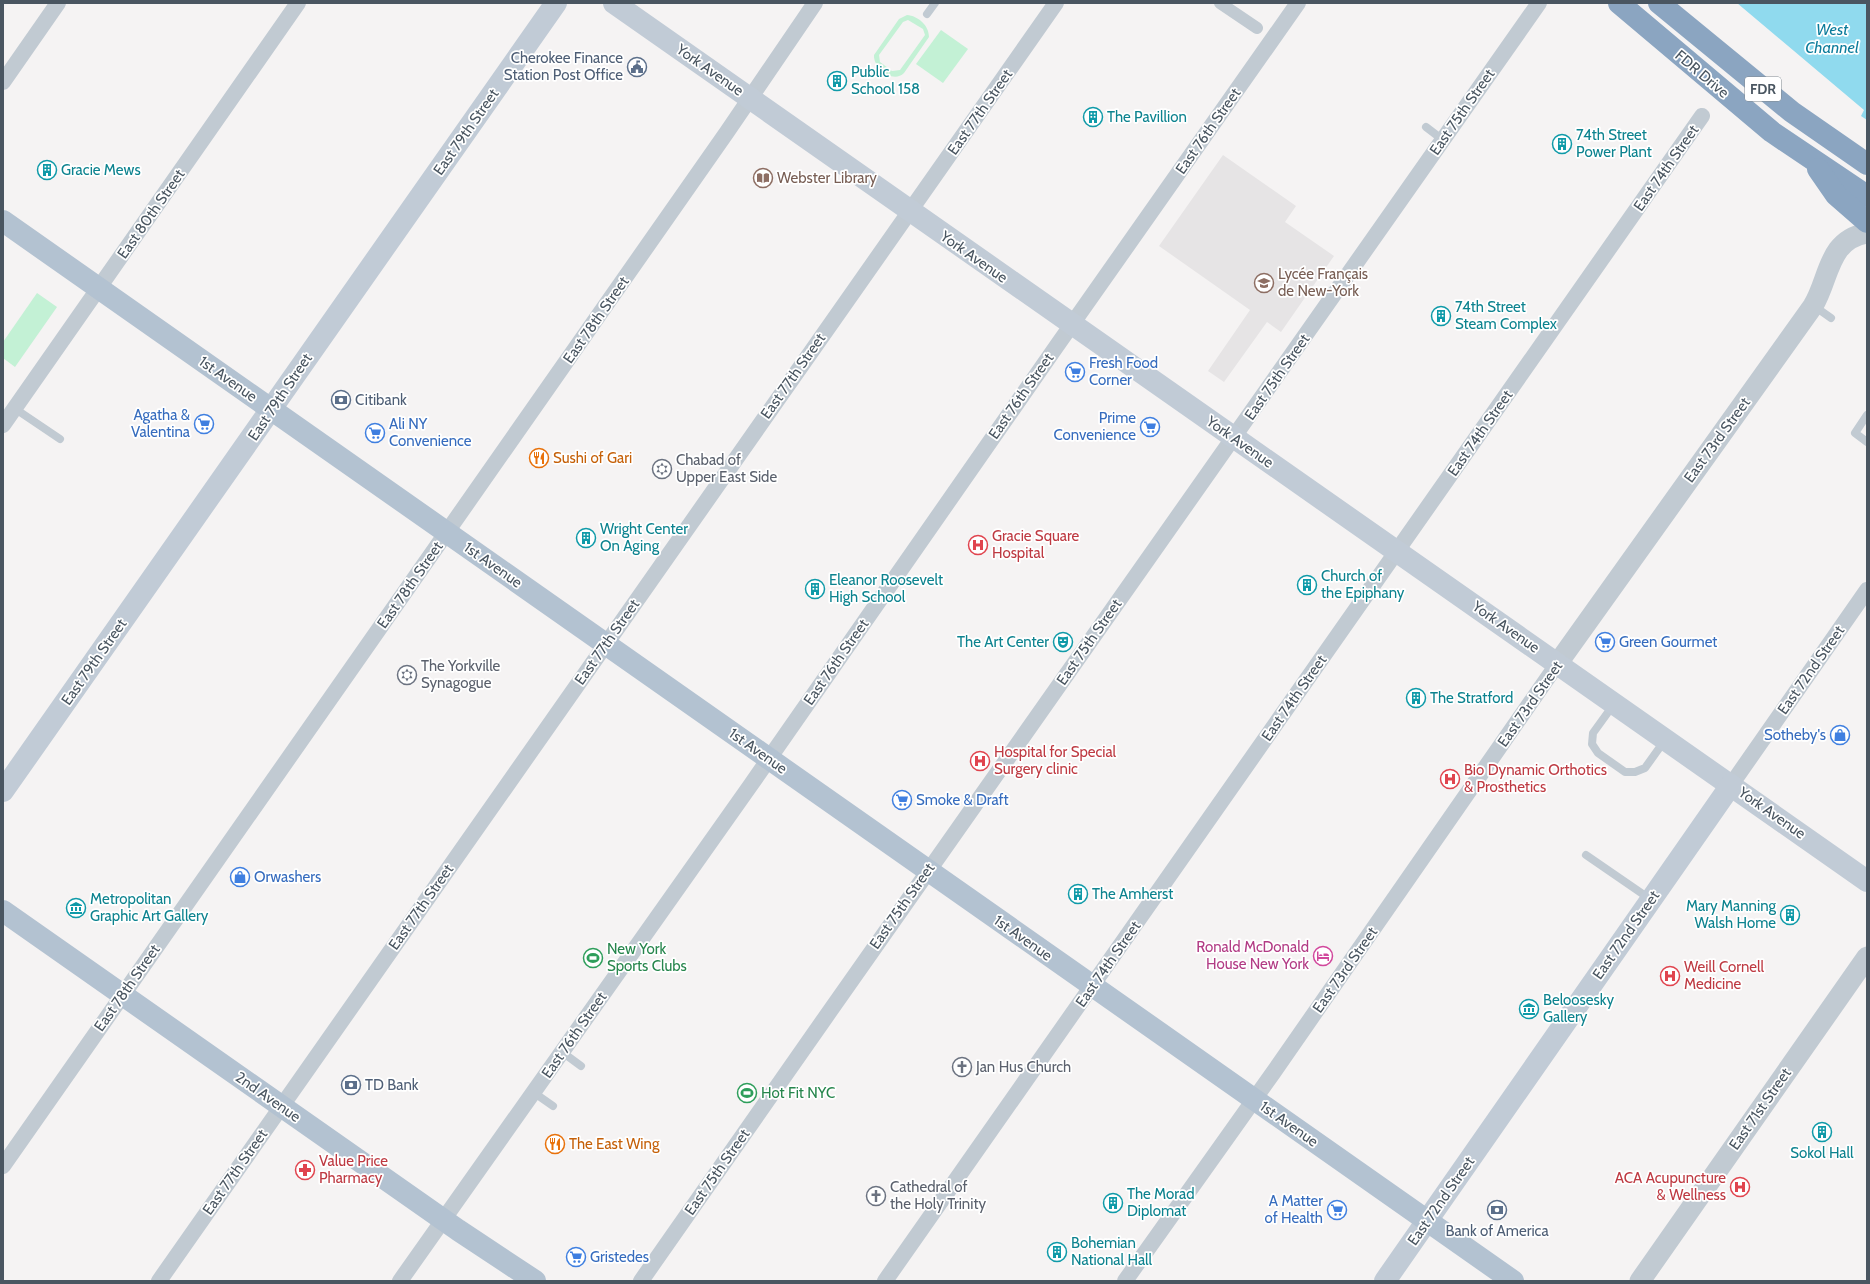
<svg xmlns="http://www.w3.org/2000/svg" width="1870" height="1284" viewBox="0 0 1870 1284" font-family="Cabin,sans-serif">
	<rect width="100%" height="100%" fill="#f5f3f3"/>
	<path fill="#e6e4e5" d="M1223 155 1296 206 1285 222 1334 256 1281 332 1267 322 1224 382 1208 371 1250 310 1159 246Z"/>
	<g fill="#c3f1d5" fill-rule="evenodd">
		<path d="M907 15C918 16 929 25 929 37L904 73C893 84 873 68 874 55L899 19ZM908 20 923 29 925 35 900 70 892 71 880 62 879 55 903 22Z"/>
		<path d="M941 30 968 49 943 83 916 64Z"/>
		<path d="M37 293 57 307 15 367 3 358V342Z"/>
	</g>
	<path fill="#90daee" d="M1737 3H1867V120L1861 116 1864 110Z"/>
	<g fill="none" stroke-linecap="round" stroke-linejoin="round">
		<g stroke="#c1cad2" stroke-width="8">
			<path d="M927 14 935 3"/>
			<path d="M1426 127 1443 140"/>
			<path d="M1814 306 1831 318"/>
			<path d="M14 408 60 439"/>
			<path d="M1867 415 1855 433 1867 442"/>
			<path d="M1614 704 1593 733 1592 744 1598 753 1625 772H1635L1645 768 1665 740"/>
			<path d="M1586 855 1650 899"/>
			<path d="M562 1052 581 1066"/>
			<path d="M533 1092 553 1106"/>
		</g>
		<path stroke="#c1cad2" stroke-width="12" d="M1220 3 1257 28"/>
		<g stroke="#c1cad2" stroke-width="16">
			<path d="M3 82 58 3"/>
			<path d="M3 425 298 3"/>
			<path d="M1731 785 1867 590"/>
			<path d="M3 1166 727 132 815 3"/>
			<path d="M159 1281 1056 3"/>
			<path d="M400 1281 750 786 1056 347 1298 3"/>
			<path d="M641 1281C939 854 1240 429 1539 3"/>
			<path d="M885 1281 1702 116"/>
			<path d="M1125 1281 1273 1073 1558 663"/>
		</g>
		<g stroke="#c1cad2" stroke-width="21">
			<path d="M1558 663 1813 306C1830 278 1827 240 1867 233"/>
			<path d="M1640 1281 1867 957"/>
		</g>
		<g stroke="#c1cbd6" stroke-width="22">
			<path d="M614 3C1031 297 1450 587 1867 881"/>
			<path d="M3 791 556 3"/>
			<path d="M1385 1281 1731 785"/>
		</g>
		<g stroke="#b3c2d1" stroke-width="22">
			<path d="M3 221 1513 1281"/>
			<path d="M3 911 458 1230 535 1281"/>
		</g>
		<g stroke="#8ba5c1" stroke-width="22">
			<path d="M1619 3 1772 132 1867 196"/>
			<path d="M1659 3 1792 112 1867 164"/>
			<path d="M1818 169 1836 195 1867 222"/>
		</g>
	</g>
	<defs>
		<symbol id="civic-ring" viewBox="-11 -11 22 22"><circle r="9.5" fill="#fff" stroke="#5c6f8a" stroke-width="1.5"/><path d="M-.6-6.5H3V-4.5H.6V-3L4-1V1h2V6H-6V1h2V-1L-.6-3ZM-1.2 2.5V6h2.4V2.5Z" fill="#5c6f8a"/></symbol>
		<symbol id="building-ring" viewBox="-11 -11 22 22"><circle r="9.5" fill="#fff" stroke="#0f9aa8" stroke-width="1.5"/><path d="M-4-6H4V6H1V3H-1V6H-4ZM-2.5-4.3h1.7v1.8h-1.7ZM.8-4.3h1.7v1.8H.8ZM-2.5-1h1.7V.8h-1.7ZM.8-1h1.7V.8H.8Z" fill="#0f9aa8"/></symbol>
		<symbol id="library-ring" viewBox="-11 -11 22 22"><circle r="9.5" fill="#fff" stroke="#8d6e63" stroke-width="1.5"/><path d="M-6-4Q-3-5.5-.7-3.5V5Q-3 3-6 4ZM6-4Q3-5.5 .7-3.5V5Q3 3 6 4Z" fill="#8d6e63"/></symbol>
		<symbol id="school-ring" viewBox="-11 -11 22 22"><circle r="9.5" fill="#fff" stroke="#8d6e63" stroke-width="1.5"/><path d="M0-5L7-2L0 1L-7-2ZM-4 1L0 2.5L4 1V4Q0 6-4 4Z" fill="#8d6e63"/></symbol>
		<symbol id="supermarket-ring" viewBox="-11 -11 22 22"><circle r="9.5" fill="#fff" stroke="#3f7fe0" stroke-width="1.5"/><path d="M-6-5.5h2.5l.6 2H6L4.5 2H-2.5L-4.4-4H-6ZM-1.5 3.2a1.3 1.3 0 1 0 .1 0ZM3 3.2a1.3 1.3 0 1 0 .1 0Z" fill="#3f7fe0"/></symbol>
		<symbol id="bank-ring" viewBox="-11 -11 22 22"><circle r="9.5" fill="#fff" stroke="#5c6f8a" stroke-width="1.5"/><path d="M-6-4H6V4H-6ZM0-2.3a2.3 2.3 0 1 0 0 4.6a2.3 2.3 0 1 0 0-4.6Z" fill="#5c6f8a"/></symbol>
		<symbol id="restaurant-ring" viewBox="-11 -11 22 22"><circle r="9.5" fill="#fff" stroke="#e8710a" stroke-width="1.5"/><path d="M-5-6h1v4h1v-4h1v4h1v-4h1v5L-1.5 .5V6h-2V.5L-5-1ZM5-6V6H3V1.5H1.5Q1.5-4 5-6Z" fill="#e8710a"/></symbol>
		<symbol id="synagogue-ring" viewBox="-11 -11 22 22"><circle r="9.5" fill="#fff" stroke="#6b7280" stroke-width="1.5"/><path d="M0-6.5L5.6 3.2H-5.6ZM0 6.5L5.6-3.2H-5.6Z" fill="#6b7280"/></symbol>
		<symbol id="hospital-ring" viewBox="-11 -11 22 22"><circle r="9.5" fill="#fff" stroke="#e0444e" stroke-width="1.5"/><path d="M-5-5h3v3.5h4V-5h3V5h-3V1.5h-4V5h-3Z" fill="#e0444e"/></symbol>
		<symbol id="theatre-ring" viewBox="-11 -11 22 22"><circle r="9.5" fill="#fff" stroke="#0f9aa8" stroke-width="1.5"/><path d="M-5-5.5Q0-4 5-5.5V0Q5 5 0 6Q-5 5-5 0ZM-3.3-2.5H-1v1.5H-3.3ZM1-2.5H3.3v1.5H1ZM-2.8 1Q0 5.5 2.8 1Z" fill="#0f9aa8"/></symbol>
		<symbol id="shop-ring" viewBox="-11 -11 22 22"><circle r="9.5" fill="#fff" stroke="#3f7fe0" stroke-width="1.5"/><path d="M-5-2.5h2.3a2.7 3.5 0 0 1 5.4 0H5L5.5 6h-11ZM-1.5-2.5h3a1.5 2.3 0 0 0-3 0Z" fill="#3f7fe0"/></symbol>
		<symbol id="museum-ring" viewBox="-11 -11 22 22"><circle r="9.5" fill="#fff" stroke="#0f9aa8" stroke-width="1.5"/><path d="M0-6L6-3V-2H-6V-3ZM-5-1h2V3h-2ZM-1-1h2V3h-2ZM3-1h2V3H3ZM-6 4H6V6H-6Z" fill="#0f9aa8"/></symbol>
		<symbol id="hotel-ring" viewBox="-11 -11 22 22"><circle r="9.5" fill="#fff" stroke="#d1479c" stroke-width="1.5"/><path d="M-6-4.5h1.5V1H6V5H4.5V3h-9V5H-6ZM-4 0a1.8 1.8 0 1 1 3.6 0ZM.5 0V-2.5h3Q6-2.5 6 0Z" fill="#d1479c"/></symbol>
		<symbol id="stadium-ring" viewBox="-11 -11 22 22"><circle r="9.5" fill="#fff" stroke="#2e9e5b" stroke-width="1.5"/><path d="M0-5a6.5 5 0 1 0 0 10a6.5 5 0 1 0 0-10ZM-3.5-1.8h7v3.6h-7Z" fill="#2e9e5b"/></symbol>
		<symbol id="church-ring" viewBox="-11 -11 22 22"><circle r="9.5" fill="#fff" stroke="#6b7280" stroke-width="1.5"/><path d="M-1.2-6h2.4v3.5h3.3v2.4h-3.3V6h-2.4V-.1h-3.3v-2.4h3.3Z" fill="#6b7280"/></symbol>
		<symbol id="pharmacy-ring" viewBox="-11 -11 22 22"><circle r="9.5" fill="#fff" stroke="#e0444e" stroke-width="1.5"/><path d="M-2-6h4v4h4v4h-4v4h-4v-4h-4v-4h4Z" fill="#e0444e"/></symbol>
	</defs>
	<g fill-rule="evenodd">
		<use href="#civic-ring" x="626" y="56" width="22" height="22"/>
		<use href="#building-ring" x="826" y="70" width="22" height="22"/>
		<use href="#building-ring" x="1082" y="106" width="22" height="22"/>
		<use href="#building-ring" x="1551" y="133" width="22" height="22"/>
		<use href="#building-ring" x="36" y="159" width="22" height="22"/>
		<use href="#library-ring" x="752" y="167" width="22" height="22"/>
		<use href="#school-ring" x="1253" y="272" width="22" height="22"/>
		<use href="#building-ring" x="1430" y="305" width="22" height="22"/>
		<use href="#supermarket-ring" x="1064" y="361" width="22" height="22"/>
		<use href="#bank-ring" x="330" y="389" width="22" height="22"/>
		<use href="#supermarket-ring" x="193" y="413" width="22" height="22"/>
		<use href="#supermarket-ring" x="1139" y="416" width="22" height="22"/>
		<use href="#supermarket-ring" x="364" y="422" width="22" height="22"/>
		<use href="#restaurant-ring" x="528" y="447" width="22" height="22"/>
		<use href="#synagogue-ring" x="651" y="458" width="22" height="22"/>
		<use href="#building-ring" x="575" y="527" width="22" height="22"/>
		<use href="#hospital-ring" x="967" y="534" width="22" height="22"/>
		<use href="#building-ring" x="1296" y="574" width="22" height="22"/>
		<use href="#building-ring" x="804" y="578" width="22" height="22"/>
		<use href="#theatre-ring" x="1052" y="631" width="22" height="22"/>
		<use href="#supermarket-ring" x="1594" y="631" width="22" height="22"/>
		<use href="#synagogue-ring" x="396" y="664" width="22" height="22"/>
		<use href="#building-ring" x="1405" y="687" width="22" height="22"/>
		<use href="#shop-ring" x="1829" y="724" width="22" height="22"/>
		<use href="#hospital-ring" x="969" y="750" width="22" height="22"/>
		<use href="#hospital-ring" x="1439" y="768" width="22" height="22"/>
		<use href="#supermarket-ring" x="891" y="789" width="22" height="22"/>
		<use href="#shop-ring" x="229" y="866" width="22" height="22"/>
		<use href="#building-ring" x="1067" y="883" width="22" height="22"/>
		<use href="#museum-ring" x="65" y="897" width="22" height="22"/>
		<use href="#building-ring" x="1779" y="904" width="22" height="22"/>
		<use href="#hotel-ring" x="1312" y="945" width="22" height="22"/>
		<use href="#stadium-ring" x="582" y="947" width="22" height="22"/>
		<use href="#hospital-ring" x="1659" y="965" width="22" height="22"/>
		<use href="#museum-ring" x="1518" y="998" width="22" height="22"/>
		<use href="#church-ring" x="951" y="1056" width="22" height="22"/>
		<use href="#bank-ring" x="340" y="1074" width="22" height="22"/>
		<use href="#stadium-ring" x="736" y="1082" width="22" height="22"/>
		<use href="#building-ring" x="1811" y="1121" width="22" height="22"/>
		<use href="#restaurant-ring" x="544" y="1133" width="22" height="22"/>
		<use href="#pharmacy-ring" x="294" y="1159" width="22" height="22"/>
		<use href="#hospital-ring" x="1729" y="1176" width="22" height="22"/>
		<use href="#church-ring" x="865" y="1185" width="22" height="22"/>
		<use href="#building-ring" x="1102" y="1192" width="22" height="22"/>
		<use href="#supermarket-ring" x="1326" y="1199" width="22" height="22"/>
		<use href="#bank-ring" x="1486" y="1199" width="22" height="22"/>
		<use href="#building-ring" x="1046" y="1241" width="22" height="22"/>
		<use href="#supermarket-ring" x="565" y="1246" width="22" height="22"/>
	</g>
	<g text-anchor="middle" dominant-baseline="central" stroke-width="3.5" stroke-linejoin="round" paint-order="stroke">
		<rect fill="#fff" stroke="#808990" stroke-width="1" x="1745" y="77" width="36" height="24" rx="3"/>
		<g font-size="14" font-weight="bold" fill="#4a5661">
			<text x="1763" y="89">FDR</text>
		</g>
		<g font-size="15" fill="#4e5e75" stroke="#fff" text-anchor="start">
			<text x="623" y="58" text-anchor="end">Cherokee Finance<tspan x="623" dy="17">Station Post Office</tspan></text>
			<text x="355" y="400">Citibank</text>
			<text x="365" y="1085">TD Bank</text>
			<text x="1497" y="1231" text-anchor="middle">Bank of America</text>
		</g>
		<g font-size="15" fill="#4a5661" stroke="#fff">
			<text transform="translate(710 70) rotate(35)">York Avenue</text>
			<text transform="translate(1702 74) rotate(40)">FDR Drive</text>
			<text transform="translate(980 112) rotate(-55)">East 77th Street</text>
			<text transform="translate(1462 112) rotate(-55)">East 75th Street</text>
			<text transform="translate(1208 131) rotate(-55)">East 76th Street</text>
			<text transform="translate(466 132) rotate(-55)">East 79th Street</text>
			<text transform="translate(1666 168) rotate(-55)">East 74th Street</text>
			<text transform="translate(151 214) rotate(-55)">East 80th Street</text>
			<text transform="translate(974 257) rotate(35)">York Avenue</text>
			<text transform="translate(596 320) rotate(-55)">East 78th Street</text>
			<text transform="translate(793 376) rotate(-55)">East 77th Street</text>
			<text transform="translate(1277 377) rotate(-55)">East 75th Street</text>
			<text transform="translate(228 379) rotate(35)">1st Avenue</text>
			<text transform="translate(1021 396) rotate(-55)">East 76th Street</text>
			<text transform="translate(280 397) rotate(-56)">East 79th Street</text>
			<text transform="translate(1480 433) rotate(-55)">East 74th Street</text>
			<text transform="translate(1717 440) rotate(-54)">East 73rd Street</text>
			<text transform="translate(1240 442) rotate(35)">York Avenue</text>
			<text transform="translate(493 565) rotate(35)">1st Avenue</text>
			<text transform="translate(410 585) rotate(-55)">East 78th Street</text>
			<text transform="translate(1506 627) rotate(35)">York Avenue</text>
			<text transform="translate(607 642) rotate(-55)">East 77th Street</text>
			<text transform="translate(1089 642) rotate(-55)">East 75th Street</text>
			<text transform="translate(94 662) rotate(-55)">East 79th Street</text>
			<text transform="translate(836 662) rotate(-55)">East 76th Street</text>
			<text transform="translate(1811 670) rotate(-55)">East 72nd Street</text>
			<text transform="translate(1294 698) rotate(-55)">East 74th Street</text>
			<text transform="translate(1530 704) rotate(-55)">East 73rd Street</text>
			<text transform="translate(758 751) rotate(35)">1st Avenue</text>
			<text transform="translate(1772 813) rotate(35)">York Avenue</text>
			<text transform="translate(902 906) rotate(-55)">East 75th Street</text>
			<text transform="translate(421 907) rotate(-55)">East 77th Street</text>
			<text transform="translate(1626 935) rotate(-55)">East 72nd Street</text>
			<text transform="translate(1023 938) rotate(35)">1st Avenue</text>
			<text transform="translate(1108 964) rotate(-55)">East 74th Street</text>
			<text transform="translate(1345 970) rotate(-55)">East 73rd Street</text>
			<text transform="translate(127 988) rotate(-55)">East 78th Street</text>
			<text transform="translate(574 1035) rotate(-55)">East 76th Street</text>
			<text transform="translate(268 1097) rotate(35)">2nd Avenue</text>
			<text transform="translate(1760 1109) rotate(-55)">East 71st Street</text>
			<text transform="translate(1289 1124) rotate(35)">1st Avenue</text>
			<text transform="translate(235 1172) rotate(-55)">East 77th Street</text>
			<text transform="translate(717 1172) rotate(-55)">East 75th Street</text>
			<text transform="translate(1441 1201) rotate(-55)">East 72nd Street</text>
		</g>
		<g font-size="15" fill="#0d838f" stroke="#fff" text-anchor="start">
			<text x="851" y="72">Public<tspan x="851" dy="17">School 158</tspan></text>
			<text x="1107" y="117">The Pavillion</text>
			<text x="1576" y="135">74th Street<tspan x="1576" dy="17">Power Plant</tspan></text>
			<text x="61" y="170">Gracie Mews</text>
			<text x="1455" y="307">74th Street<tspan x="1455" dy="17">Steam Complex</tspan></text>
			<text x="600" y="529">Wright Center<tspan x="600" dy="17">On Aging</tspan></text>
			<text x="1321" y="576">Church of<tspan x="1321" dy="17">the Epiphany</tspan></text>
			<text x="829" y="580">Eleanor Roosevelt<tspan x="829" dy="17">High School</tspan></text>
			<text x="1049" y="642" text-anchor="end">The Art Center</text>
			<text x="1430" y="698">The Stratford</text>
			<text x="1092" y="894">The Amherst</text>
			<text x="90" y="899">Metropolitan<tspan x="90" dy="17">Graphic Art Gallery</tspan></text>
			<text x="1776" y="906" text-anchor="end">Mary Manning<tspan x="1776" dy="17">Walsh Home</tspan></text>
			<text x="1543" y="1000">Beloosesky<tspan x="1543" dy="17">Gallery</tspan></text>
			<text x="1822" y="1153" text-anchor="middle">Sokol Hall</text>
			<text x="1127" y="1194">The Morad<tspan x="1127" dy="17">Diplomat</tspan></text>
			<text x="1071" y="1243">Bohemian<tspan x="1071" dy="17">National Hall</tspan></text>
		</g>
		<g font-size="15" fill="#785e54" stroke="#fff" text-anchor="start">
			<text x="777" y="178">Webster Library</text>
			<text x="1278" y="274">Lycée Français<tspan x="1278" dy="17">de New-York</tspan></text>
		</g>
		<g font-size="15" fill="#366cbe" stroke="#fff" text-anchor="start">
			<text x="1089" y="363">Fresh Food<tspan x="1089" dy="17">Corner</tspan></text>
			<text x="190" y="415" text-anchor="end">Agatha &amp;<tspan x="190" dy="17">Valentina</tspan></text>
			<text x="1136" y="418" text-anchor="end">Prime<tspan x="1136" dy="17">Convenience</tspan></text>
			<text x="389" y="424">Ali NY<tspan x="389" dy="17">Convenience</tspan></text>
			<text x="1619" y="642">Green Gourmet</text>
			<text x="1826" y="735" text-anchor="end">Sotheby's</text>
			<text x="916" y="800">Smoke &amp; Draft</text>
			<text x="254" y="877">Orwashers</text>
			<text x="1323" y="1201" text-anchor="end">A Matter<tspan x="1323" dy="17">of Health</tspan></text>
			<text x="590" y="1257">Gristedes</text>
		</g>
		<g font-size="15" fill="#c56008" stroke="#fff" text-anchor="start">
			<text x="553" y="458">Sushi of Gari</text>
			<text x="569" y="1144">The East Wing</text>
		</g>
		<g font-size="15" fill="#5b616d" stroke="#fff" text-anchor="start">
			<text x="676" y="460">Chabad of<tspan x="676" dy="17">Upper East Side</tspan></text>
			<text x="421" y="666">The Yorkville<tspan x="421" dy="17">Synagogue</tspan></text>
			<text x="976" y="1067">Jan Hus Church</text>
			<text x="890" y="1187">Cathedral of<tspan x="890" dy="17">the Holy Trinity</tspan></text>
		</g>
		<g font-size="15" fill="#be3a42" stroke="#fff" text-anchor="start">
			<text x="992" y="536">Gracie Square<tspan x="992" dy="17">Hospital</tspan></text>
			<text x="994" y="752">Hospital for Special<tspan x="994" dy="17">Surgery clinic</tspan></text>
			<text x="1464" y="770">Bio Dynamic Orthotics<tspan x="1464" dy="17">&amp; Prosthetics</tspan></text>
			<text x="1684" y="967">Weill Cornell<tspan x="1684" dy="17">Medicine</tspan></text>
			<text x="319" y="1161">Value Price<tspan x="319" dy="17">Pharmacy</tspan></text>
			<text x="1726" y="1178" text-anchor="end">ACA Acupuncture<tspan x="1726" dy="17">&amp; Wellness</tspan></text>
		</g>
		<g font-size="15" fill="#b23c85" stroke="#fff" text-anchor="end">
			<text x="1309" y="947">Ronald McDonald<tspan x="1309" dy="17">House New York</tspan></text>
		</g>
		<g font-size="15" fill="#27864d" stroke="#fff" text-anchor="start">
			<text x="607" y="949">New York<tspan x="607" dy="17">Sports Clubs</tspan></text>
			<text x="761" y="1093">Hot Fit NYC</text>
		</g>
		<g font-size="16" font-style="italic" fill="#0c7c9b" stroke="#fff">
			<text x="1832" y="29">West<tspan x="1832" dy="18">Channel</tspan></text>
		</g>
	</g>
	<rect width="1870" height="1284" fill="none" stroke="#4a5661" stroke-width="8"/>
</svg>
